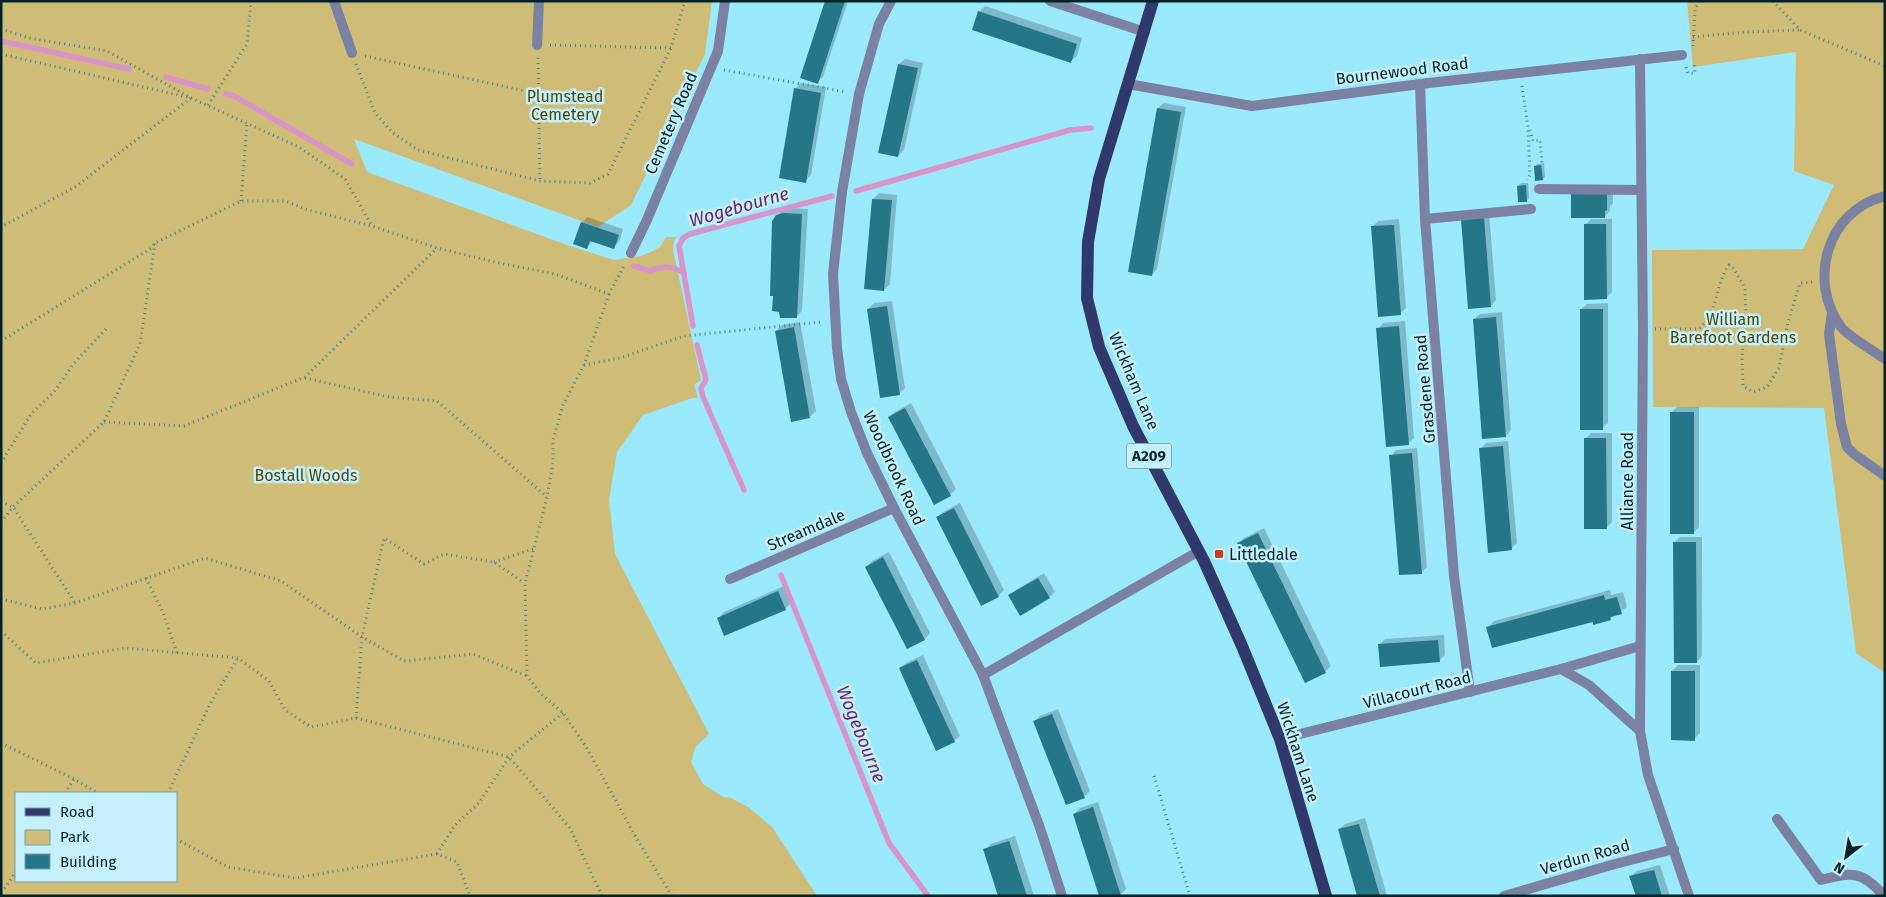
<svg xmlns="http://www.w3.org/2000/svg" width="1886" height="897" viewBox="0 0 1886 897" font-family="'Fira Sans',sans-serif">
	<rect width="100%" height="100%" fill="#9be9fd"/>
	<g fill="#cebc77" fill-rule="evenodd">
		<path d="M1 1H712L705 54 631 205 598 227 354 139 367 172 567 245 614 260 641 256 653 251 660 247 666 237H677L674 241 673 250 701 380 694 385 698 398H692L643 415 617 452 609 500 615 554 709 734 696 746 691 762 703 784 723 797 731 798 748 807 772 827 817 896H1ZM16 793H176V881H16Z"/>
		<path d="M1687 1H1885V673L1856 653 1824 408 1653 407 1652 250 1803 249 1834 185 1794 171 1796 52 1693 67Z"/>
	</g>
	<g fill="#0003">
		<path d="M826 1H848L823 77 817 82Z"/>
		<path d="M985 6 1082 38 1077 56 1071 61 979 12Z"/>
		<path d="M905 59 923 63 904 150 898 156 899 64Z"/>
		<path d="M801 83 826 87 811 175 805 181 795 89Z"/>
		<path d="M1164 103 1186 107 1157 269 1152 275 1158 108Z"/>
		<path d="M1544 163 1545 177 1543 179 1537 180 1535 166 1538 164Z"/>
		<path d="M1521 183H1528L1529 198 1526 201 1518 186Z"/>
		<path d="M1613 188V203L1610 206V211L1604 217H1573Z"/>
		<path d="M879 193 897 195 890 284 884 290 873 199Z"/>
		<path d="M790 208 808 209 802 311 796 317 774 295 777 216 783 210Z"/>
		<path d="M1489 212 1496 300 1491 306 1462 219Z"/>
		<path d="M587 217 623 229 619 242 614 247 593 241 587 247 582 223Z"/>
		<path d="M1399 219 1406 308 1400 314 1372 227 1378 221Z"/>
		<path d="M1591 219H1612V292L1606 298 1585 225Z"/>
		<path d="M892 301 905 388 899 394 868 309 874 303Z"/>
		<path d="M1608 303V423L1602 428 1581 309 1587 304Z"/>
		<path d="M1502 312 1511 430 1506 436 1474 319 1480 314Z"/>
		<path d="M1405 321 1414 438 1408 444 1378 329 1383 323Z"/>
		<path d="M800 322 816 411 810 417 776 331 782 325Z"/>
		<path d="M911 403 956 489 950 495 889 417 895 412Z"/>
		<path d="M1677 407H1699V527L1693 533 1671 413Z"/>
		<path d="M1591 433H1612V522L1606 528 1585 439Z"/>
		<path d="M1508 441 1517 543 1511 549 1480 449 1486 443Z"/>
		<path d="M1417 448 1427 567 1421 573 1391 456 1396 450Z"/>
		<path d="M960 503 1004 590 998 596 982 604 937 518 943 512Z"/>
		<path d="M1264 528 1331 666 1325 672 1305 681 1238 544 1244 538Z"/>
		<path d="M1680 537H1702V656L1697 662 1674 543Z"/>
		<path d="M889 552 930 633 925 639 908 647 867 567 872 561Z"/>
		<path d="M1044 573 1055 592 1049 597 1010 596 1016 590Z"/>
		<path d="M784 586 791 603 785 609 718 618 724 612Z"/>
		<path d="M1610 590 1611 595 1623 592 1627 607 1610 619 1488 627 1494 621Z"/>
		<path d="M1444 635 1445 655 1439 661 1379 645 1385 639Z"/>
		<path d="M923 655 960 736 954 741 900 668 906 663Z"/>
		<path d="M1678 665H1700V733L1694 739 1672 671Z"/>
		<path d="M1058 709 1090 791 1084 797 1035 721 1040 716Z"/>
		<path d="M1098 802 1126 889 1120 895 1074 814 1080 808Z"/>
		<path d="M1365 818 1387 896H1358L1339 830 1345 824Z"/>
		<path d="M1015 836 1034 896H1000L985 850 991 844Z"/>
		<path d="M1660 865 1670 896H1637L1631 876 1637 871Z"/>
	</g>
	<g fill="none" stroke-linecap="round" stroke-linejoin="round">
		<g stroke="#d895c8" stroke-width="5.5">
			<path d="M1 41 129 69"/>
			<path d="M166 77 208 89"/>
			<path d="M226 94 234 96 352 164"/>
			<path d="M856 191 1070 130 1091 128"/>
			<path d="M634 266 651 271C661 265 674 266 684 273"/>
			<path d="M693 326 679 246 683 238 690 234 832 196"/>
			<path d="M697 345 706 380 701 388 703 397 744 490"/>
			<path d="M781 575 889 843 928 896"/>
		</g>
	</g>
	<g fill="#247688">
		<path d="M825 1H845L818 84 800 78Z"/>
		<path d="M978 11 1077 44 1071 63 972 30Z"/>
		<path d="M898 64 918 68 898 157 878 153Z"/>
		<path d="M794 88 821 93 806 183 779 178Z"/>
		<path d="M1157 108 1181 112 1152 276 1128 272Z"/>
		<path d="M1541 165 1543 180 1535 181 1534 166Z"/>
		<path d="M1526 185 1527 202H1518L1517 186Z"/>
		<path d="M1571 193H1607V210L1605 211V218H1571Z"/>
		<path d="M872 199 892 200 884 291 864 289Z"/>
		<path d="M783 213 802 214 797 318H780L779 312 772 311 773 296H770L772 221 776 215Z"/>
		<path d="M1484 217 1491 307 1468 309 1461 219Z"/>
		<path d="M581 222 619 235 614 249 590 241 587 249 573 244Z"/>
		<path d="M1584 224H1606L1607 299 1584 300Z"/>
		<path d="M1394 225 1401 315 1378 317 1371 226Z"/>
		<path d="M887 306 900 395 880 398 867 309Z"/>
		<rect x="1580" y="309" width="23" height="121"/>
		<path d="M1496 317 1506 437 1482 439 1473 319Z"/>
		<path d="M1399 326 1409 445 1386 447 1376 328Z"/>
		<path d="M794 327 810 418 791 422 775 331Z"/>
		<path d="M905 408 951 496 934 505 888 417Z"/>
		<rect x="1670" y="412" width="24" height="122"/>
		<path d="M1584 438H1606L1607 529H1584Z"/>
		<path d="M1503 446 1512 550 1488 553 1479 448Z"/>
		<path d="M1412 453 1422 574 1399 575 1389 455Z"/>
		<path d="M954 508 999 597 981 606 936 517Z"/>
		<path d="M1258 533 1326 673 1305 683 1237 543Z"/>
		<path d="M1673 542H1696L1697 663H1674Z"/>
		<path d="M883 557 925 640 907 649 865 567Z"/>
		<path d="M1038 578 1050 598 1020 616 1008 595Z"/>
		<path d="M778 591 786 610 724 636 717 618Z"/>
		<path d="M1604 595 1605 600 1617 597 1622 614 1610 617 1611 620 1593 625V622L1492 648 1486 627Z"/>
		<path d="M1438 640 1440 662 1380 667 1378 644Z"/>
		<path d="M917 660 955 742 936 751 899 668Z"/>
		<path d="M1671 671H1695V741L1671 740Z"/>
		<path d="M1052 714 1085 798 1066 805 1033 721Z"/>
		<path d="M1093 807 1121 896H1099L1073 814Z"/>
		<path d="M1359 824 1380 896H1357L1338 829Z"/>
		<path d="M1009 841 1027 896H998L983 849Z"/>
		<path d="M1654 870 1662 896H1636L1629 876Z"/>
	</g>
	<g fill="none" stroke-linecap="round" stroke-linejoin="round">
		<g stroke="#4b828f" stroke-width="3" stroke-dasharray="1 4" stroke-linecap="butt">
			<path d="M1773 1 1800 30 1885 66"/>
			<path d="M1 29 29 38 107 51 191 98 75 187 1 227"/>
			<path d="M1693 37 1745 32 1800 30"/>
			<path d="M550 45 671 48 685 1"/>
			<path d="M1693 46 1695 9 1700 1"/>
			<path d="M1 54 191 98 299 147 345 179 372 226"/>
			<path d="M365 56 539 94"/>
			<path d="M538 58 540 181"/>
			<path d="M356 64 375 113 393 133 418 150 540 181 590 183 608 174 671 48"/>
			<path d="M1686 67 1688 73H1695L1694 62"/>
			<path d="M724 70 846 92"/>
			<path d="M1522 86 1528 127 1530 175 1527 180"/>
			<path d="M208 105 247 44 251 1"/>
			<path d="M1530 130 1533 141 1540 140 1542 163"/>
			<path d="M241 201 247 123"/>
			<path d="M609 294 584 365 563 405 553 440V462L547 497 525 583 527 676 540 693 563 713 585 745 638 841 672 896"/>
			<path d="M1655 329H1699C1720 309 1715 283 1729 265L1734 269 1745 288 1746 316 1742 356 1743 386 1753 392 1767 387 1779 368 1788 322 1800 283 1813 282"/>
			<path d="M1 341 150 249 155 243 241 201H285L308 210 372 226 437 248 499 263 555 274 609 294 625 264"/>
			<path d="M584 365 620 358 684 336 822 322"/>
			<path d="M305 378 389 397 437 401 547 497"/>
			<path d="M104 422 184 426 305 377 437 248"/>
			<path d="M1 463 31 414 54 392 74 363 106 329"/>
			<path d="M1 502 13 507 75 603"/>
			<path d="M1 522 13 507 104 422 140 344 155 243"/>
			<path d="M494 562 533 549"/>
			<path d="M146 578 164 615 177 653"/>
			<path d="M1 599 42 609 75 603 205 558 281 581 362 637 404 661 473 654 527 676"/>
			<path d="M1 631 36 663 125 648 238 658 269 681 285 710 311 727 356 718 509 757 570 828 602 896"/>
			<path d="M356 718 362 637 384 538 424 564 444 554 494 562 524 583"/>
			<path d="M1 743 74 779 98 793"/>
			<path d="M1154 776 1190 896"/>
			<path d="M65 793 74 779"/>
			<path d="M168 793 210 704 237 659"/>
			<path d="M176 839 228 867 295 878 437 854 457 862 470 896"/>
			<path d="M437 854 455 825 479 803 509 757 563 713"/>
			<path d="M1 892 6 887 16 871"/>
		</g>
		<g stroke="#7b81a0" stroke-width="10">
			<path d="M334 1 352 53"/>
			<path d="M537 45 539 1"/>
			<path d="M1539 189 1640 190"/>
			<path d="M1885 196C1827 210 1807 281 1841 327 1849 337 1874 351 1885 359"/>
			<path d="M1425 219 1531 209"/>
			<path d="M1832 312 1829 334 1841 424 1847 447 1854 454 1885 476"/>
		</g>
		<g stroke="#7b81a0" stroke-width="10">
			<path d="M891 1 879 24 859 94 842 192 833 274 837 348 841 379 851 412 867 453 894 508 983 675 1040 828 1062 896"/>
			<path d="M1050 1 1145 32"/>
			<path d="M1640 59 1643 329 1640 731 1648 775 1689 896"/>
			<path d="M1128 84 1252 106 1420 84 1682 55"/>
			<path d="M1420 84 1425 219 1454 576 1470 692"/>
			<path d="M631 253 646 222 718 51 725 1"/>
			<path d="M730 579 894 508"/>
			<path d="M1561 669 1640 646"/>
			<path d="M983 675 1199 551"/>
			<path d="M1280 739 1561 669 1589 685 1640 731"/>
			<path d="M1777 819 1821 880C1851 872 1862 870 1884 896"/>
			<path d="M1504 896 1615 864 1674 849"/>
		</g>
		<path stroke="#31386b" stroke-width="12" d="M1153 1 1099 179 1088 242 1087 298 1099 347 1133 426 1204 561 1242 646 1280 739 1326 896"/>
	</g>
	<rect fill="#c83f18" stroke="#c5f1fd" stroke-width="2" x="1214" y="549" width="10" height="10" rx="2.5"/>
	<g text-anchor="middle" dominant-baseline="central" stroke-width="5" stroke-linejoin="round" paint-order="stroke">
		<rect fill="#c5f1fd" stroke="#3c6169" stroke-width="1" x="1126.5" y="443.5" width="45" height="25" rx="4"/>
		<g font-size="15" font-weight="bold" fill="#01232a">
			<text x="1149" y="456">A209</text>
		</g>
		<g font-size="16" fill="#01232a" stroke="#c5f1fd">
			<text transform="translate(1402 71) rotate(-7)">Bournewood Road</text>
			<text transform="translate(671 123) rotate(-67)">Cemetery Road</text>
			<text transform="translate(1134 381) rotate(67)">Wickham Lane</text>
			<text transform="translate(1425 389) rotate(-95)">Grasdene Road</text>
			<text transform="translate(894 468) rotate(65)">Woodbrook Road</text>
			<text transform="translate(1627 481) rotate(-90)">Alliance Road</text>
			<text transform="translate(806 530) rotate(-23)">Streamdale</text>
			<text transform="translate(1417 690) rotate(-14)">Villacourt Road</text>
			<text transform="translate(1298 752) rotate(72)">Wickham Lane</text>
			<text transform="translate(1585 857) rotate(-16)">Verdun Road</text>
		</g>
		<g font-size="16" fill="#544602" stroke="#c5f1fd">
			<text x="565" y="96">Plumstead<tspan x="565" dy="18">Cemetery</tspan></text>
			<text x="1733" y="319">William<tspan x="1733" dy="18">Barefoot Gardens</tspan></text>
			<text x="306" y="475">Bostall Woods</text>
		</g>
		<g font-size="16" fill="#01232a" stroke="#c5f1fd" text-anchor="start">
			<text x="1229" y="554">Littledale</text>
		</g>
		<g font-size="18" font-style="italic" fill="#702262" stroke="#c5f1fd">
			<text transform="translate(739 207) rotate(-16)">Wogebourne</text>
			<text transform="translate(861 734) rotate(68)">Wogebourne</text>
		</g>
	</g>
	<rect width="1886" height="897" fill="none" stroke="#01232a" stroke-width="5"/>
	<rect x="15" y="792" width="162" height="90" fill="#c5f1fd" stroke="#779fa9"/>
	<rect x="25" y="808" width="25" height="8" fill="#31386b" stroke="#779fa9"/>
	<text x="60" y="817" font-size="15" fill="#01232a">Road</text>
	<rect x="25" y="830" width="25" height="15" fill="#cebc77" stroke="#779fa9"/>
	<text x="60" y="842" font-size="15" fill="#01232a">Park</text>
	<rect x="25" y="854" width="25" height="15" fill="#247688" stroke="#779fa9"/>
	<text x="60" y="867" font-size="15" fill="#01232a">Building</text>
	<g transform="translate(1846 857) rotate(211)" stroke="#c5f1fd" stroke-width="4" paint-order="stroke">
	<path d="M0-4L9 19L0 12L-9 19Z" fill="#01232a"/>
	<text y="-8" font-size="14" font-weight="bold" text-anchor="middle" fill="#01232a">N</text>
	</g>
</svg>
